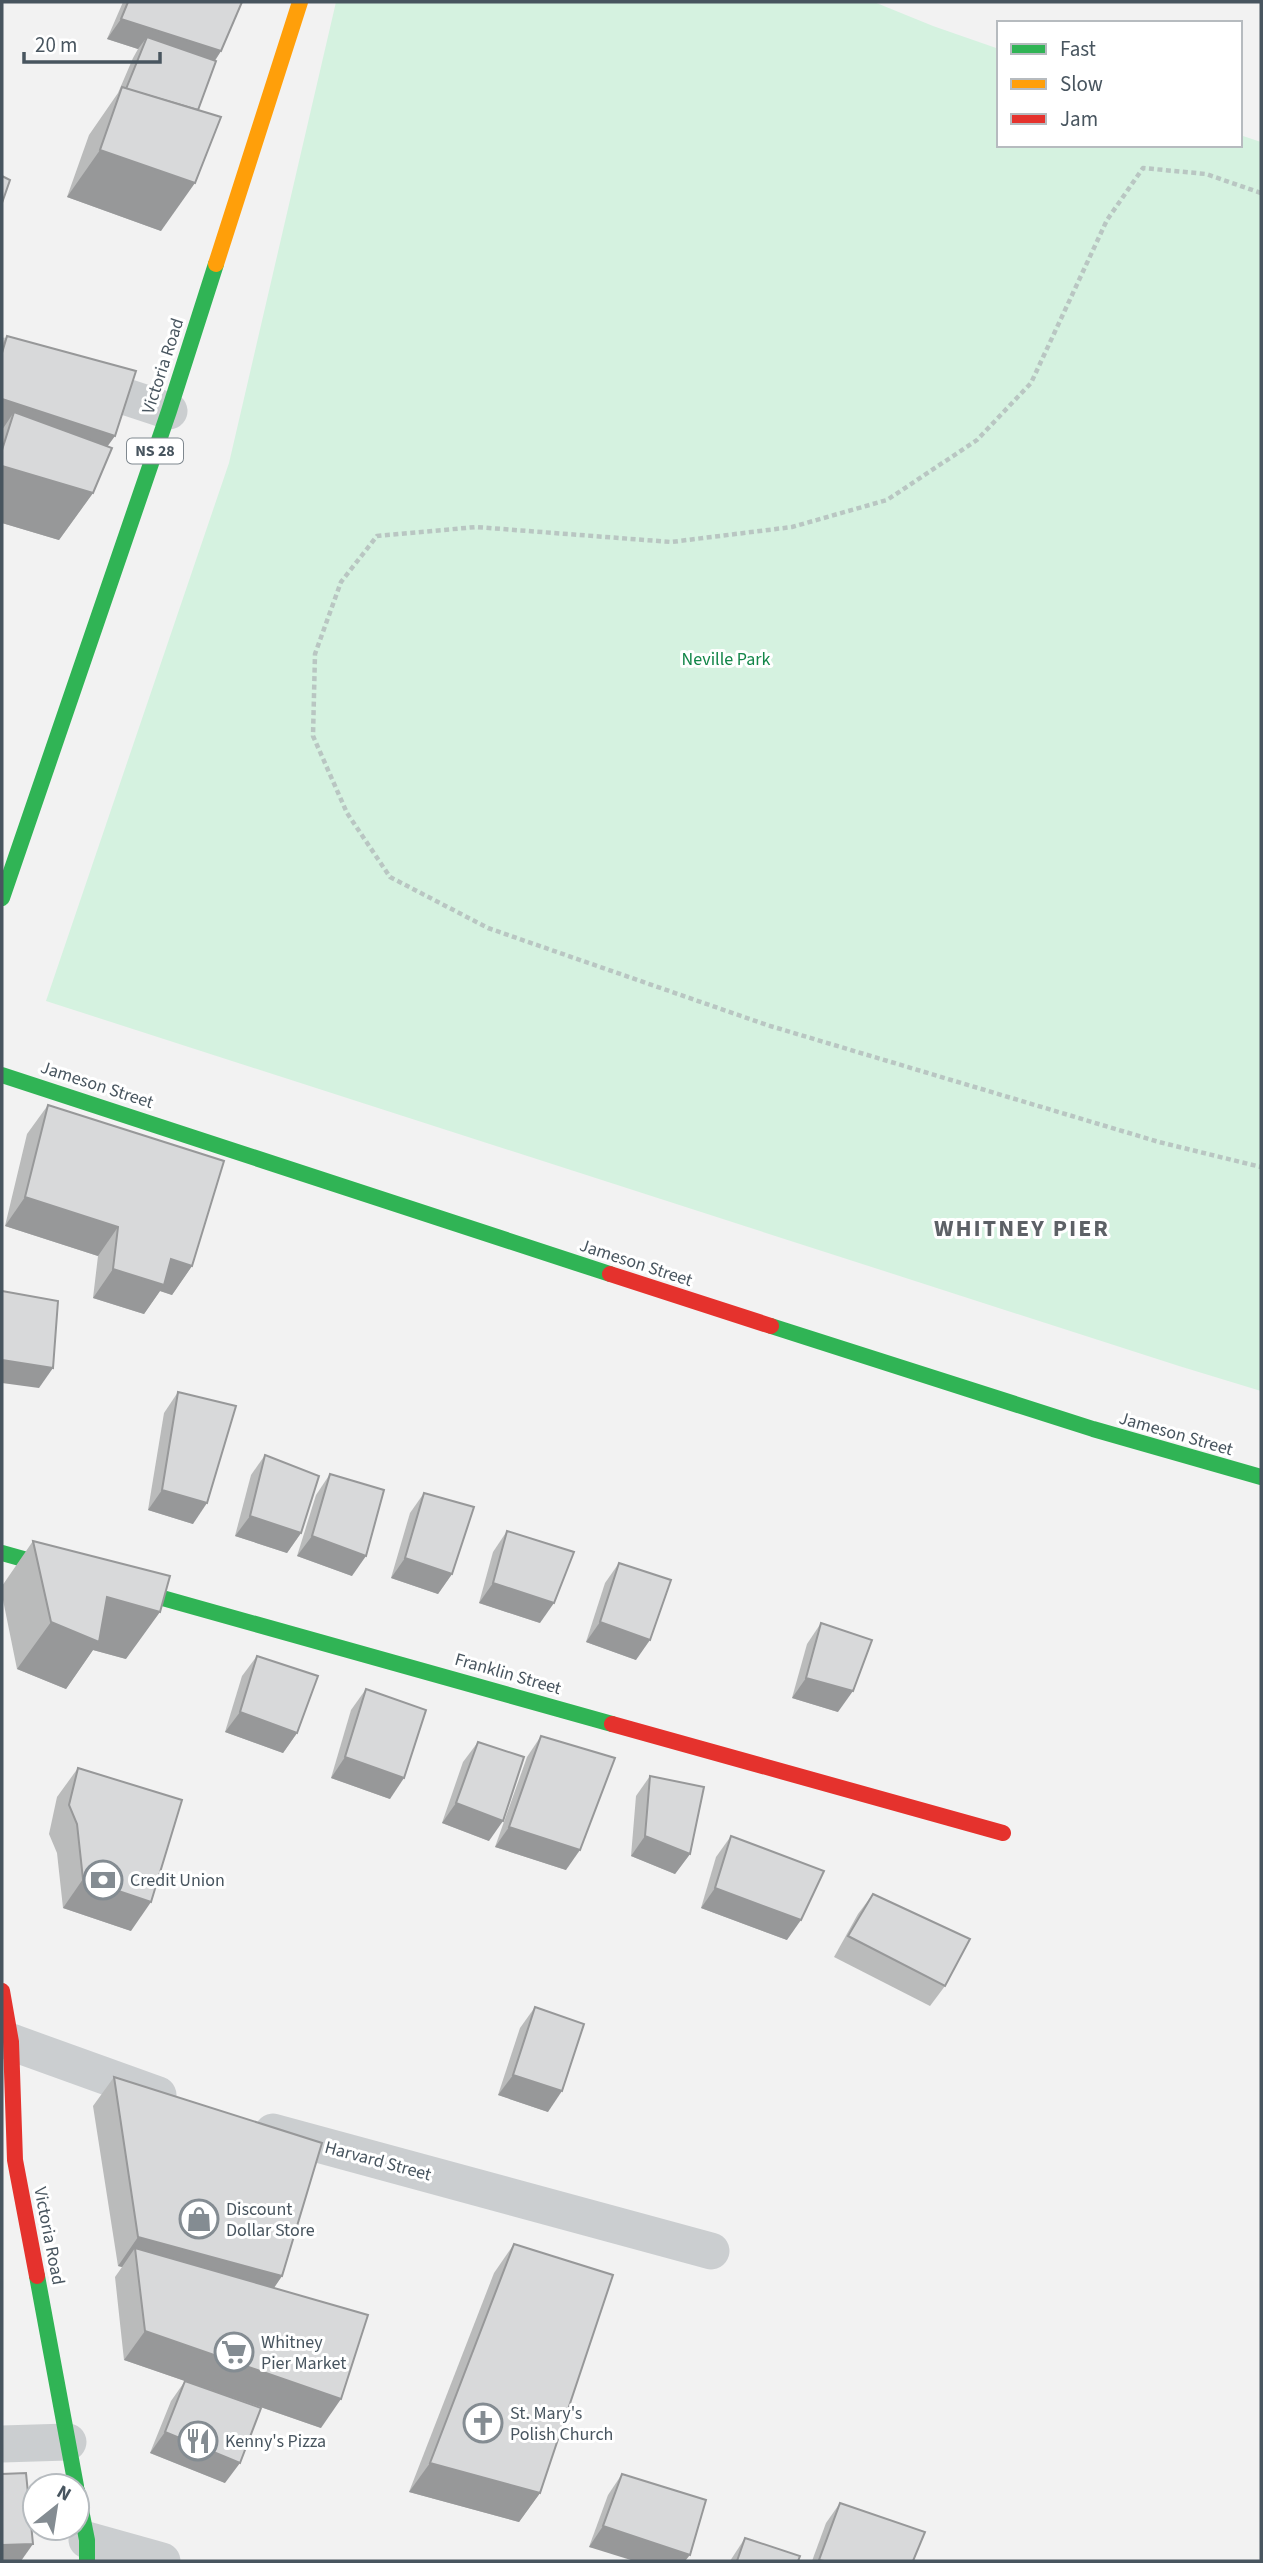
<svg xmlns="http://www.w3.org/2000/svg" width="1263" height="2563" viewBox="0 0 1263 2563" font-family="'Source Sans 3',sans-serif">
	<rect width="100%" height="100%" fill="#f2f2f2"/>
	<path fill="#d5f2e0" d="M336 2H874L933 26 999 49V145H1240V135L1261 142V1391L1179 1366 46 1001 229 463Z"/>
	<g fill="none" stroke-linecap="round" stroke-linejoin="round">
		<path stroke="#b9c6c2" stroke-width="4.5" stroke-dasharray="5 3.5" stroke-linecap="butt" d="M1261 193 1206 174 1143 168 1107 220 1031 383 977 440 887 500 792 527 671 542 476 527 377 536 341 582 315 654 313 736 347 813 390 877 488 928 767 1025 1159 1142 1261 1167"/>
		<g stroke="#cbced0" stroke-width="37">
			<path d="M2 356 169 411"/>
			<path d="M11 2042 158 2095"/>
			<path d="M273 2132 711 2251"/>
			<path d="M2 2444 68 2442"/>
			<path d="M87 2540 162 2561"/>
		</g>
		<g stroke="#30b455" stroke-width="16">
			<path d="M2 898 169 411 216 264"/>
			<path d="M2 1075 610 1274"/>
			<path d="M771 1326 1093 1429 1261 1477"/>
			<path d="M2 1553 612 1724"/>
			<path d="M37 2276 76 2486"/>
			<path d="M77 2490 87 2540V2561"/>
		</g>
		<path stroke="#ff9f0a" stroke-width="16" d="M216 264 300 2"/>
		<g stroke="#e5322d" stroke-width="16">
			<path d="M610 1274 771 1326"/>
			<path d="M612 1724 1003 1833"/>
			<path d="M2 1991 11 2042 15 2160 37 2276"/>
		</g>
	</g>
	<g fill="#babbbb">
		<path d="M123 2H242L221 51 215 61 198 110 161 231 67 197 89 135 118 93 133 58 138 49 107 39Z"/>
		<path d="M7 336 107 446 93 493 59 540 2 523V344Z"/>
		<path d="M48 1105 192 1266 172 1295 160 1291 144 1314 93 1298 98 1256 5 1226 27 1134Z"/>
		<path d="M178 1392 193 1524 148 1510 164 1413Z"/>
		<path d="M265 1455 301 1533 287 1553 235 1536 251 1475Z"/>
		<path d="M330 1474 352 1576 297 1556 316 1495Z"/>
		<path d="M424 1493 452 1574 438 1594 391 1578 410 1513Z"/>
		<path d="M507 1531 540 1623 479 1603 493 1552Z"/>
		<path d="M33 1541 126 1659 93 1650 66 1689 17 1669 2 1595V1586Z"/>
		<path d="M619 1563 636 1660 586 1642 605 1583Z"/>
		<path d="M821 1623 838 1712 792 1698 807 1644Z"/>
		<path d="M257 1656 297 1733 283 1753 225 1732 242 1676Z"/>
		<path d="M366 1689 390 1799 331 1778 351 1710Z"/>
		<path d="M541 1736 566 1870 495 1847 527 1757Z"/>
		<path d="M478 1742 489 1841 442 1823 463 1762Z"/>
		<path d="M78 1768 131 1931 63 1908 57 1853 49 1834 57 1797Z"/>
		<path d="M650 1776 690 1854 675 1874 631 1856 636 1796Z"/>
		<path d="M731 1836 787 1940 701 1908 716 1857Z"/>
		<path d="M873 1894 945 1986 930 2006 834 1957 858 1914Z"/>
		<path d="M535 2007 548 2112 498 2095 520 2028Z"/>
		<path d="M114 2077 282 2276 274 2288 321 2428 203 2387 225 2483 150 2453 171 2401 185 2381 124 2360 115 2277 122 2267 118 2266 93 2106Z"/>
		<path d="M514 2244 540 2493 519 2522 409 2492 494 2273Z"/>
		<path d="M622 2474 685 2561 589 2547 608 2495Z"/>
		<path d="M840 2503 913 2561H812L826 2523Z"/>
		<path d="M745 2538 798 2561H730Z"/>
	</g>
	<g fill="#979899">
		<path d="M121 19 221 51 207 72 147 37 138 49 107 39Z"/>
		<path d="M100 150 195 183 161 231 67 197Z"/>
		<path d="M2 399 115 436 81 483 14 412 2 430Z"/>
		<path d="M2 466 93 493 59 540 2 523Z"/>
		<path d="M25 1197 118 1227 98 1256 5 1226Z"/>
		<path d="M171 1259 192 1266 172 1295 160 1291 144 1314 93 1298 113 1269Z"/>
		<path d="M2 1360 53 1368 39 1388 2 1383Z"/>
		<path d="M162 1490 207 1503 193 1524 148 1510Z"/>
		<path d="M250 1516 301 1533 287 1553 235 1536Z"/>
		<path d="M312 1536 366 1556 352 1576 297 1556Z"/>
		<path d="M405 1558 452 1574 438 1594 391 1578Z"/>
		<path d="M493 1583 554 1603 540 1623 479 1603Z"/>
		<path d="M107 1597 160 1612 126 1659 93 1650 66 1689 17 1669 51 1622Z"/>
		<path d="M600 1622 650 1640 636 1660 586 1642Z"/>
		<path d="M806 1678 853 1691 838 1712 792 1698Z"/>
		<path d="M240 1712 297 1733 283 1753 225 1732Z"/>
		<path d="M345 1757 404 1778 390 1799 331 1778Z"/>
		<path d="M456 1803 503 1821 489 1841 442 1823Z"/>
		<path d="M509 1827 580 1850 566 1870 495 1847Z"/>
		<path d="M645 1836 690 1854 675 1874 631 1856Z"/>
		<path d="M83 1879 151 1902 131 1931 63 1908Z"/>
		<path d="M715 1888 801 1920 787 1940 701 1908Z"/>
		<path d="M513 2075 562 2091 548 2112 498 2095Z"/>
		<path d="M138 2237 282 2276 262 2305 135 2248 122 2267 118 2266Z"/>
		<path d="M145 2331 341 2399 321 2428 124 2360Z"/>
		<path d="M165 2432 240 2463 225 2483 150 2453Z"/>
		<path d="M430 2463 540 2493 519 2522 409 2492Z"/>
		<path d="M603 2526 690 2555 685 2561H634L589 2547Z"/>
		<path d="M33 2544 21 2561H2V2545Z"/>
	</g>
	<g fill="#d8d9da" stroke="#979899" stroke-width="2">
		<path d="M128 2H242L221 51 121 19Z"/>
		<path d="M147 37 216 61 198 110 126 89Z"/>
		<path d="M122 87 221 117 195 183 100 150Z"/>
		<path d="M2 176 10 180 2 203Z"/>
		<path d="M7 336 136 371 115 436 2 399V353Z"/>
		<path d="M14 412 112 448 93 493 2 466V450Z"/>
		<path d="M48 1105 224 1161 192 1266 171 1259 164 1285 113 1269 118 1227 25 1197Z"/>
		<path d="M2 1291 58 1301 53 1368 2 1360Z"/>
		<path d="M178 1392 236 1406 207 1503 162 1490Z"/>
		<path d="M265 1455 319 1476 301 1533 250 1516Z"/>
		<path d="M330 1474 384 1490 366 1556 312 1536Z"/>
		<path d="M424 1493 474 1507 452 1574 405 1558Z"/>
		<path d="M507 1531 574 1552 554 1603 493 1583Z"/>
		<path d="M33 1541 170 1576 160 1612 107 1597 99 1642 51 1622Z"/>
		<path d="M619 1563 671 1580 650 1640 600 1622Z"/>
		<path d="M821 1623 872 1640 853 1691 806 1678Z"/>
		<path d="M257 1656 318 1676 297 1733 240 1712Z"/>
		<path d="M366 1689 426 1710 404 1778 345 1757Z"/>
		<path d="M541 1736 615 1758 580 1850 509 1827Z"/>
		<path d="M478 1742 524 1757 503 1821 456 1803Z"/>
		<path d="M78 1768 182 1800 151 1902 83 1879 77 1824 69 1805Z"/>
		<path d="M650 1776 704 1787 690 1854 645 1836Z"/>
		<path d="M731 1836 824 1871 801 1920 715 1888Z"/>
		<path d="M873 1894 970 1939 945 1986 848 1936Z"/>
		<path d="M535 2007 584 2024 562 2091 513 2075Z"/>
		<path d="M114 2077 322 2143 282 2276 138 2237Z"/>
		<path d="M514 2244 613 2275 540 2493 430 2463Z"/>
		<path d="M135 2248 368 2315 341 2399 145 2331Z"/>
		<path d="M185 2381 261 2408 240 2463 165 2432Z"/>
		<path d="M26 2473 33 2544 2 2545V2474Z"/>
		<path d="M622 2474 706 2500 690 2555 603 2526Z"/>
		<path d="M840 2503 925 2532 913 2561H824L819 2560Z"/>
		<path d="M745 2538 800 2556 798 2561H737Z"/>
	</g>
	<defs>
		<symbol id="bank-ring" viewBox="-11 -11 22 22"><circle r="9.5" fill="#fff" stroke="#848c92" stroke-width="1.5"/><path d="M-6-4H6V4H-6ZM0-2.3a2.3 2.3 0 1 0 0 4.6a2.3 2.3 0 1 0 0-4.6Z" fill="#848c92"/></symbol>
		<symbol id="shop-ring" viewBox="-11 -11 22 22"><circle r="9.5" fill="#fff" stroke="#848c92" stroke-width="1.5"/><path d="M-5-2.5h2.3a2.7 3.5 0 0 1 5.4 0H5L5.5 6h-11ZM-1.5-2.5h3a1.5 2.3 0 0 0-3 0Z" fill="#848c92"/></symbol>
		<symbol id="supermarket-ring" viewBox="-11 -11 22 22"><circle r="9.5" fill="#fff" stroke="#848c92" stroke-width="1.5"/><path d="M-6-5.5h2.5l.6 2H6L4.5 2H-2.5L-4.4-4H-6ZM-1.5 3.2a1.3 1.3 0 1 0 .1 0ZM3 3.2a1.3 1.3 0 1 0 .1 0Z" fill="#848c92"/></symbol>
		<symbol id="church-ring" viewBox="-11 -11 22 22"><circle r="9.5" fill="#fff" stroke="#848c92" stroke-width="1.5"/><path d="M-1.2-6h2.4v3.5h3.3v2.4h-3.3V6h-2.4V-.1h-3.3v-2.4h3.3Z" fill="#848c92"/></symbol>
		<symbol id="restaurant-ring" viewBox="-11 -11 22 22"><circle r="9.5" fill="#fff" stroke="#848c92" stroke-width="1.5"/><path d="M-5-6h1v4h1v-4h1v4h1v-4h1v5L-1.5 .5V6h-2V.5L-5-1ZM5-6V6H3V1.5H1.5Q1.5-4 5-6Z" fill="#848c92"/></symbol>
	</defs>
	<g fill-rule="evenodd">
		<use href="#bank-ring" x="81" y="1858" width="44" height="44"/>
		<use href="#shop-ring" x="177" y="2197" width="44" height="44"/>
		<use href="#supermarket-ring" x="212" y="2330" width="44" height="44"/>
		<use href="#church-ring" x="461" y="2401" width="44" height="44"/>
		<use href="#restaurant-ring" x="176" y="2419" width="44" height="44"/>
	</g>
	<g text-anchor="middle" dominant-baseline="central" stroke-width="6" stroke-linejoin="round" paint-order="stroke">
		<rect fill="#fff" stroke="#7f888f" stroke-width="2" x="127" y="438.5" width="56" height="25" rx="5"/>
		<g font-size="16" font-weight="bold" fill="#48555f">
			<text x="155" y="451">NS 28</text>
		</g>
		<g font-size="18" fill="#48555f" stroke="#fff">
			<text transform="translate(163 366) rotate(-72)">Victoria Road</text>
			<text transform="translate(97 1085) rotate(18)">Jameson Street</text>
			<text transform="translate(636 1263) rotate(18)">Jameson Street</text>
			<text transform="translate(1176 1434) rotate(16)">Jameson Street</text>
			<text transform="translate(508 1674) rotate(16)">Franklin Street</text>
			<text transform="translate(378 2161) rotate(15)">Harvard Street</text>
			<text transform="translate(49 2236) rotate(79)">Victoria Road</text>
		</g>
		<g font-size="18" fill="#138649" stroke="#fff">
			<text x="726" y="659">Neville Park</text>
		</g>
		<g font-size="18" fill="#48555f" stroke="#fff" text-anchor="start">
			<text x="130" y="1880">Credit Union</text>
			<text x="226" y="2209">Discount<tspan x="226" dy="21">Dollar Store</tspan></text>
			<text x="261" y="2342">Whitney<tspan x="261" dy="21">Pier Market</tspan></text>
			<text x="510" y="2413">St. Mary's<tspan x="510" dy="21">Polish Church</tspan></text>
			<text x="225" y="2441">Kenny's Pizza</text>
		</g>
		<g font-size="24" font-weight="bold" letter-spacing="2" fill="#5d6166" stroke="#fff">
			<text x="1022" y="1228">WHITNEY PIER</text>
		</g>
	</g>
	<rect width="1263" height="2563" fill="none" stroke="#48555f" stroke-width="7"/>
	<rect x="997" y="21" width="245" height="126" fill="#ffffff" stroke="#b6bbbf" stroke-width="2"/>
	<rect x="1011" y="44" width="35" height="10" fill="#30b455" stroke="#b6bbbf" stroke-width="2"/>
	<text x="1060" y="56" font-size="21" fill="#48555f">Fast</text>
	<rect x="1011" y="79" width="35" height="10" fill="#ff9f0a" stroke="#b6bbbf" stroke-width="2"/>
	<text x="1060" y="91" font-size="21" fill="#48555f">Slow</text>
	<rect x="1011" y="114" width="35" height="10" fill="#e5322d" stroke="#b6bbbf" stroke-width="2"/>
	<text x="1060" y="126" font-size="21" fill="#48555f">Jam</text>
	<g transform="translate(56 2507) rotate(30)"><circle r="33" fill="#ffffff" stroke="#b6bbbf" stroke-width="2"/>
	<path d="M0-5L12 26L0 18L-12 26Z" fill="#848c92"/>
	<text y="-10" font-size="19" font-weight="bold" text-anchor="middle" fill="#48555f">N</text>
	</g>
	<path d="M24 52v10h136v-10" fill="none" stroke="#48555f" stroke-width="3.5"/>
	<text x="35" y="52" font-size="21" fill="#48555f" stroke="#ffffff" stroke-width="5" paint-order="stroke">20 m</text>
</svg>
